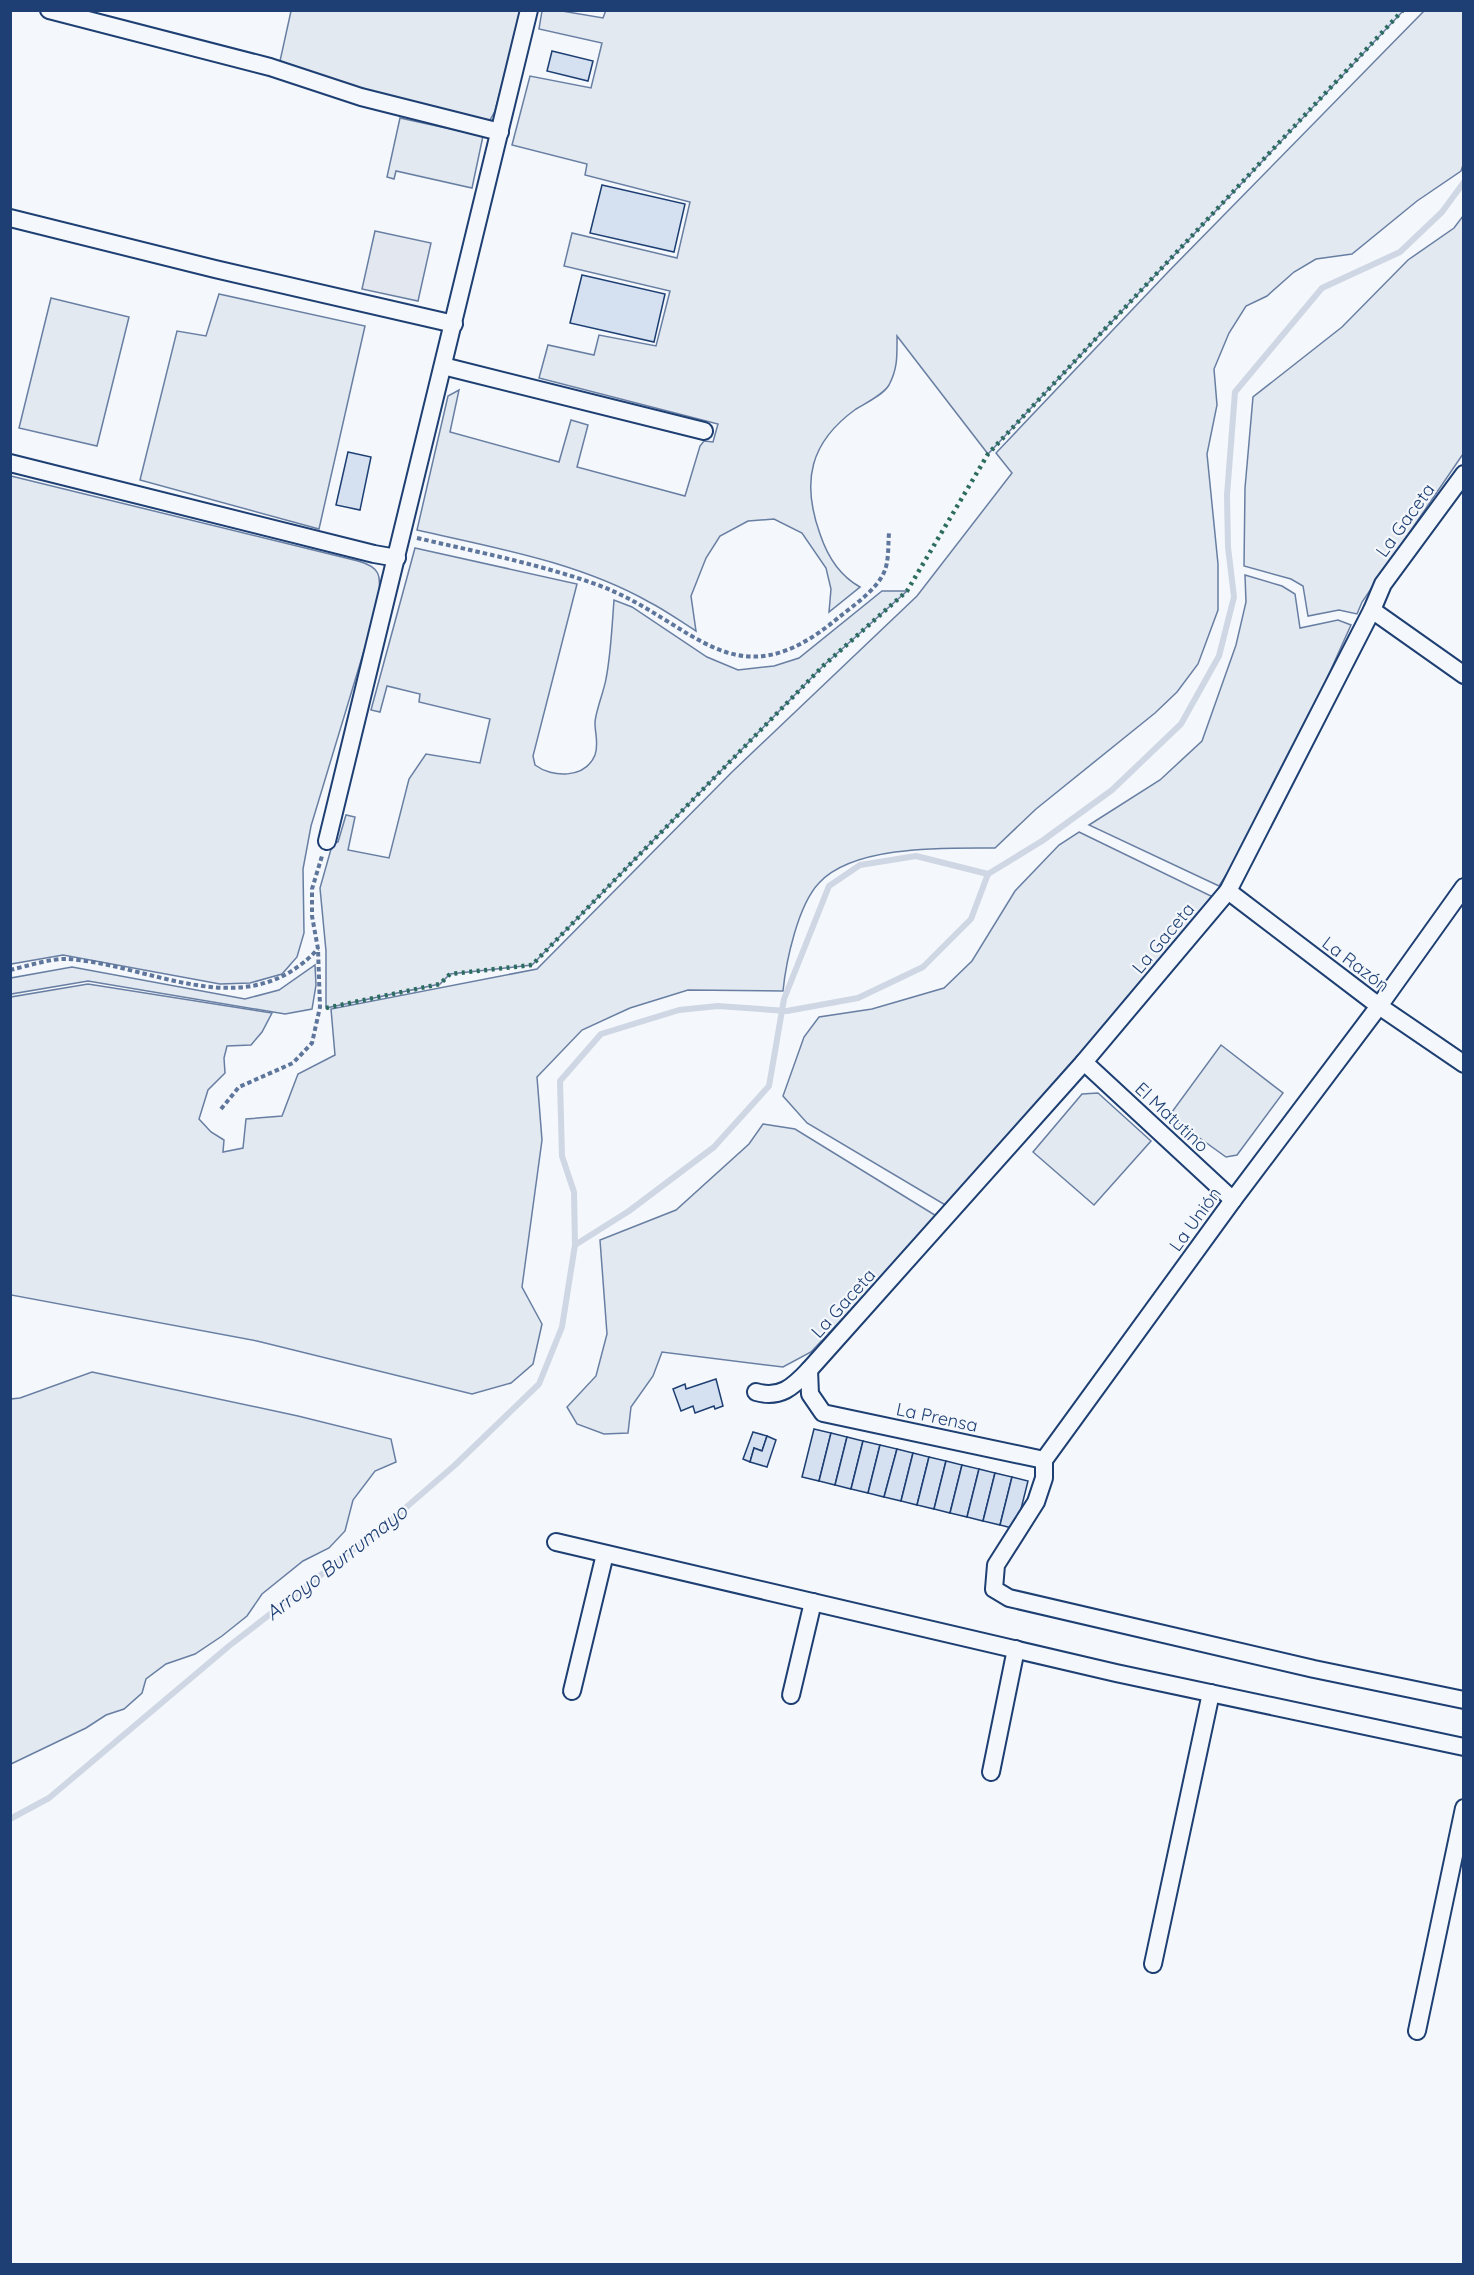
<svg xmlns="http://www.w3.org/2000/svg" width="1474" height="2275" viewBox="0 0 1474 2275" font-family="Quicksand,sans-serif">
	<rect width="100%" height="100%" fill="#f4f7fb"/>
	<g fill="#e3e9f0" stroke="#687fa3" stroke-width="1.5">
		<path d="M606 10H1403V11L988 454 897 336C897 355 898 368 889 385 883 395 866 403 856 409 810 442 801 481 820 534 827 555 840 576 860 587L829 612 831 589 826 568 802 533 774 519 748 521 720 536 706 558 691 596 696 631C680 621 665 610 649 602 578 562 495 548 417 530L448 396 459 390 450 432 559 462 571 420 588 425 577 467 685 496 700 446 704 441 713 442 718 424 539 378 548 345 594 355 599 335 656 346 670 291 564 266 572 233 677 258 690 202 585 175 587 164 512 145 530 76 591 88 602 43 539 29 542 11H562L603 18Z"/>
		<path d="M291 11H521L495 111 490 120 480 123 378 99 280 61Z"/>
		<path d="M1424 11H1463V165L1461 171 1417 201 1352 254 1316 259 1294 272 1267 296 1246 306 1229 333 1214 369 1217 405 1207 454 1218 564V610L1198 664 1177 692 1155 713 1036 809 995 848C945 848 854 845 819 883 798 905 786 961 783 991L688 990 630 1008 582 1030 537 1077 542 1140 522 1287 542 1324 533 1364 511 1383 472 1394 257 1341 11 1295V997L88 984 272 1013 262 1032 251 1045 227 1046 224 1058 225 1073 208 1090 199 1119 211 1132 224 1140 223 1152 243 1148 246 1119 282 1116 298 1074 335 1055 331 1009 537 969 732 772 917 596 1012 473 996 453 1168 272Z"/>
		<path d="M400 118 483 136 472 188 396 171 394 179 387 177Z"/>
		<path d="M1463 216V454L1362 602 1357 614 1339 610 1308 616 1303 586 1291 579 1244 566 1245 488 1253 397 1342 327 1408 260 1454 228Z"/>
		<path d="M219 294 365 326 319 529 140 480 177 331 206 336Z"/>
		<path d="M51 298 129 317 97 446 19 428Z"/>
		<path d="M11 476 358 561C383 568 380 577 379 601L311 826 303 869 304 933 297 957 282 974 250 983 220 984 63 955 11 964Z"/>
		<path d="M415 548 577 584 533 756 535 765C552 778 585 779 595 755 599 744 595 734 595 723 595 713 604 691 606 679 611 653 612 626 614 600L632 607 707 657 738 670 774 666 799 658 882 591H907L823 666 532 965 450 974 440 984 326 1008V951L320 888 333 842H338L346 815 355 817 348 850 389 858 409 779 426 754 480 763 490 719 419 702 420 694 387 686 380 712 371 710Z"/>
		<path d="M1245 575 1282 586 1295 594 1300 628 1338 620 1351 625C1311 713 1273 805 1219 886L1089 825 1160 780 1202 741 1236 645 1246 602Z"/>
		<path d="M1079 832 1213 897 1137 990 947 1206 807 1123 783 1096 804 1037 819 1017 872 1009 944 988 972 961 1015 891 1059 845Z"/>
		<path d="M315 965 316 985 312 1009 285 1014 88 981 11 994V978L72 967 245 999 279 990Z"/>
		<path d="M1221 1045 1283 1093 1237 1155 1226 1157 1169 1116Z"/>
		<path d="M1098 1093 1151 1141 1094 1205 1033 1152 1082 1094Z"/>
		<path d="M763 1124 795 1129 938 1217 811 1352 783 1367 662 1352 653 1376 631 1407 628 1433 604 1434 577 1424 567 1407 596 1376 607 1334 600 1240 676 1210 749 1144Z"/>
		<path d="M92 1372 298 1416 391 1439 396 1462 375 1471 353 1500 345 1531 329 1548 303 1561 262 1594 247 1616 222 1636 195 1654 166 1664 146 1679 142 1693 124 1709 106 1715 86 1728 11 1764V1399L20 1398Z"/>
	</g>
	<path fill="#e3e8f0" stroke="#687fa3" stroke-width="1.5" d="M375 231 431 243 418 301 362 289Z"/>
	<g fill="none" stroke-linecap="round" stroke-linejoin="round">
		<g stroke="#cfd7e4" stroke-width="6">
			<path d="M575 1245 574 1192 562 1156 560 1081 601 1034 679 1010 718 1006 787 1011 858 998 923 967 971 919 988 874"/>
			<path d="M10 1819 49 1798 229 1646 388 1523 455 1465 539 1384 562 1327 575 1245 629 1211 714 1147 769 1086 784 999 829 886 860 865 916 856 988 874 1042 841 1112 790 1181 724 1219 656 1234 597 1228 547 1227 495 1235 392 1322 288 1400 252 1442 212 1464 182"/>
		</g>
	</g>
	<g fill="#d5e0f0" stroke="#1d3f73" stroke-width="1.5">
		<path d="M552 51 593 61 588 81 547 71Z"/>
		<path d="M602 185 685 204 674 252 590 233Z"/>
		<path d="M582 275 665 294 654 342 570 323Z"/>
		<path d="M348 452 371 457 360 510 336 505Z"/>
		<path d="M716 1379 723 1406 715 1409 714 1406 695 1413 693 1406 681 1411 673 1389 685 1384 686 1389Z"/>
		<path d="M814 1429 831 1433 819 1481 802 1477Z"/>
		<path d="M753 1432 767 1436 762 1451 754 1448 750 1462 743 1459Z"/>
		<path d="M831 1433 847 1437 835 1485 819 1481Z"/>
		<path d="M767 1436 776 1440 767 1467 750 1462 754 1448 762 1451Z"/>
		<path d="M847 1437 863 1441 851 1489 835 1485Z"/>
		<path d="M863 1441 880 1445 868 1493 851 1489Z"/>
		<path d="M880 1445 897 1449 884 1497 868 1493Z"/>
		<path d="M897 1449 913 1453 901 1501 884 1497Z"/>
		<path d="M913 1453 929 1457 917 1505 901 1501Z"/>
		<path d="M929 1457 946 1461 934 1509 917 1505Z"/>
		<path d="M946 1461 962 1465 950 1513 934 1509Z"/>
		<path d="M962 1465 979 1469 967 1517 950 1513Z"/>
		<path d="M979 1469 995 1473 983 1521 967 1517Z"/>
		<path d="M995 1473 1012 1477 1000 1525 983 1521Z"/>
		<path d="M1012 1477 1028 1481 1016 1529 1000 1525Z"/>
	</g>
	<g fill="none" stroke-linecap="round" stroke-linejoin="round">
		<defs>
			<g id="minor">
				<path d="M49 10 270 67 361 97 500 132"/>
				<path d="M10 218 215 269 454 324"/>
				<path d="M443 366 704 431"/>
				<path d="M10 463 374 554 397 558"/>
				<path d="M1372 610 1464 675"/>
				<path d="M327 841 529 10"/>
				<path d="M1464 887 1379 1006 1233 1200 1044 1460V1478L1036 1502 996 1565 994 1589 1009 1598 1314 1669 1464 1700"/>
				<path d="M1228 891 1379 1006 1464 1064"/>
				<path d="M1084 1062 1233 1200"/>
				<path d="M809 1370 810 1394 823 1413 1044 1460"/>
				<path d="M756 1392C780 1399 793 1387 809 1370L1084 1062 1228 891 1372 610 1383 584 1464 474"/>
				<path d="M556 1542 1116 1673 1464 1747"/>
				<path d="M572 1691 605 1554"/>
				<path d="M791 1695 813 1602"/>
				<path d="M991 1772 1016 1649"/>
				<path d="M1153 1964 1211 1693"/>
				<path d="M1417 2031 1464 1808"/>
			</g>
		</defs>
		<use href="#minor" stroke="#1d3f73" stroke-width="20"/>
		<g stroke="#5e769c" stroke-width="4" stroke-dasharray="4.5 3" stroke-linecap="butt">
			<path d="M417 538C477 552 540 564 598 585 695 621 733 706 838 618 854 605 878 589 885 570 889 559 888 544 889 533"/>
			<path d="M10 970C28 966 51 958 69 959 156 966 246 1026 318 949"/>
			<path d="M221 1109 239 1087 293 1063 312 1043 320 1007 318 949 312 916V889L322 856"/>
		</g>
		<use href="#minor" stroke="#f4f7fb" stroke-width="16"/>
		<path stroke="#2c6c60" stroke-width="4.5" stroke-dasharray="3 4.5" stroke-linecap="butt" d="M326 1008 440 984 450 974 532 965 823 666 907 591 988 454 1403 10"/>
	</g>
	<g text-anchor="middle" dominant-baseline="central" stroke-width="4.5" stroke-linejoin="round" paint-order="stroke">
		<g font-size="18" fill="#1d3f73" stroke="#f4f7fb">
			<text transform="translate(1405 520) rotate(-54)">La Gaceta</text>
			<text transform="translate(1163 938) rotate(-50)">La Gaceta</text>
			<text transform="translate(1356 964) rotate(37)">La Razón</text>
			<text transform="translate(1172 1117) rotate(43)">El Matutino</text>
			<text transform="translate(1195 1219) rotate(-54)">La Unión</text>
			<text transform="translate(843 1303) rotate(-48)">La Gaceta</text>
			<text transform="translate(937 1417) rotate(12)">La Prensa</text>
		</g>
		<g font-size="20" font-style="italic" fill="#1d3f73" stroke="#f4f7fb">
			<text transform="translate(336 1562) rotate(-38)">Arroyo Burrumayo</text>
		</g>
	</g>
	<rect width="1474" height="2275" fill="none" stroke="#1d3f73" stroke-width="24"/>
</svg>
